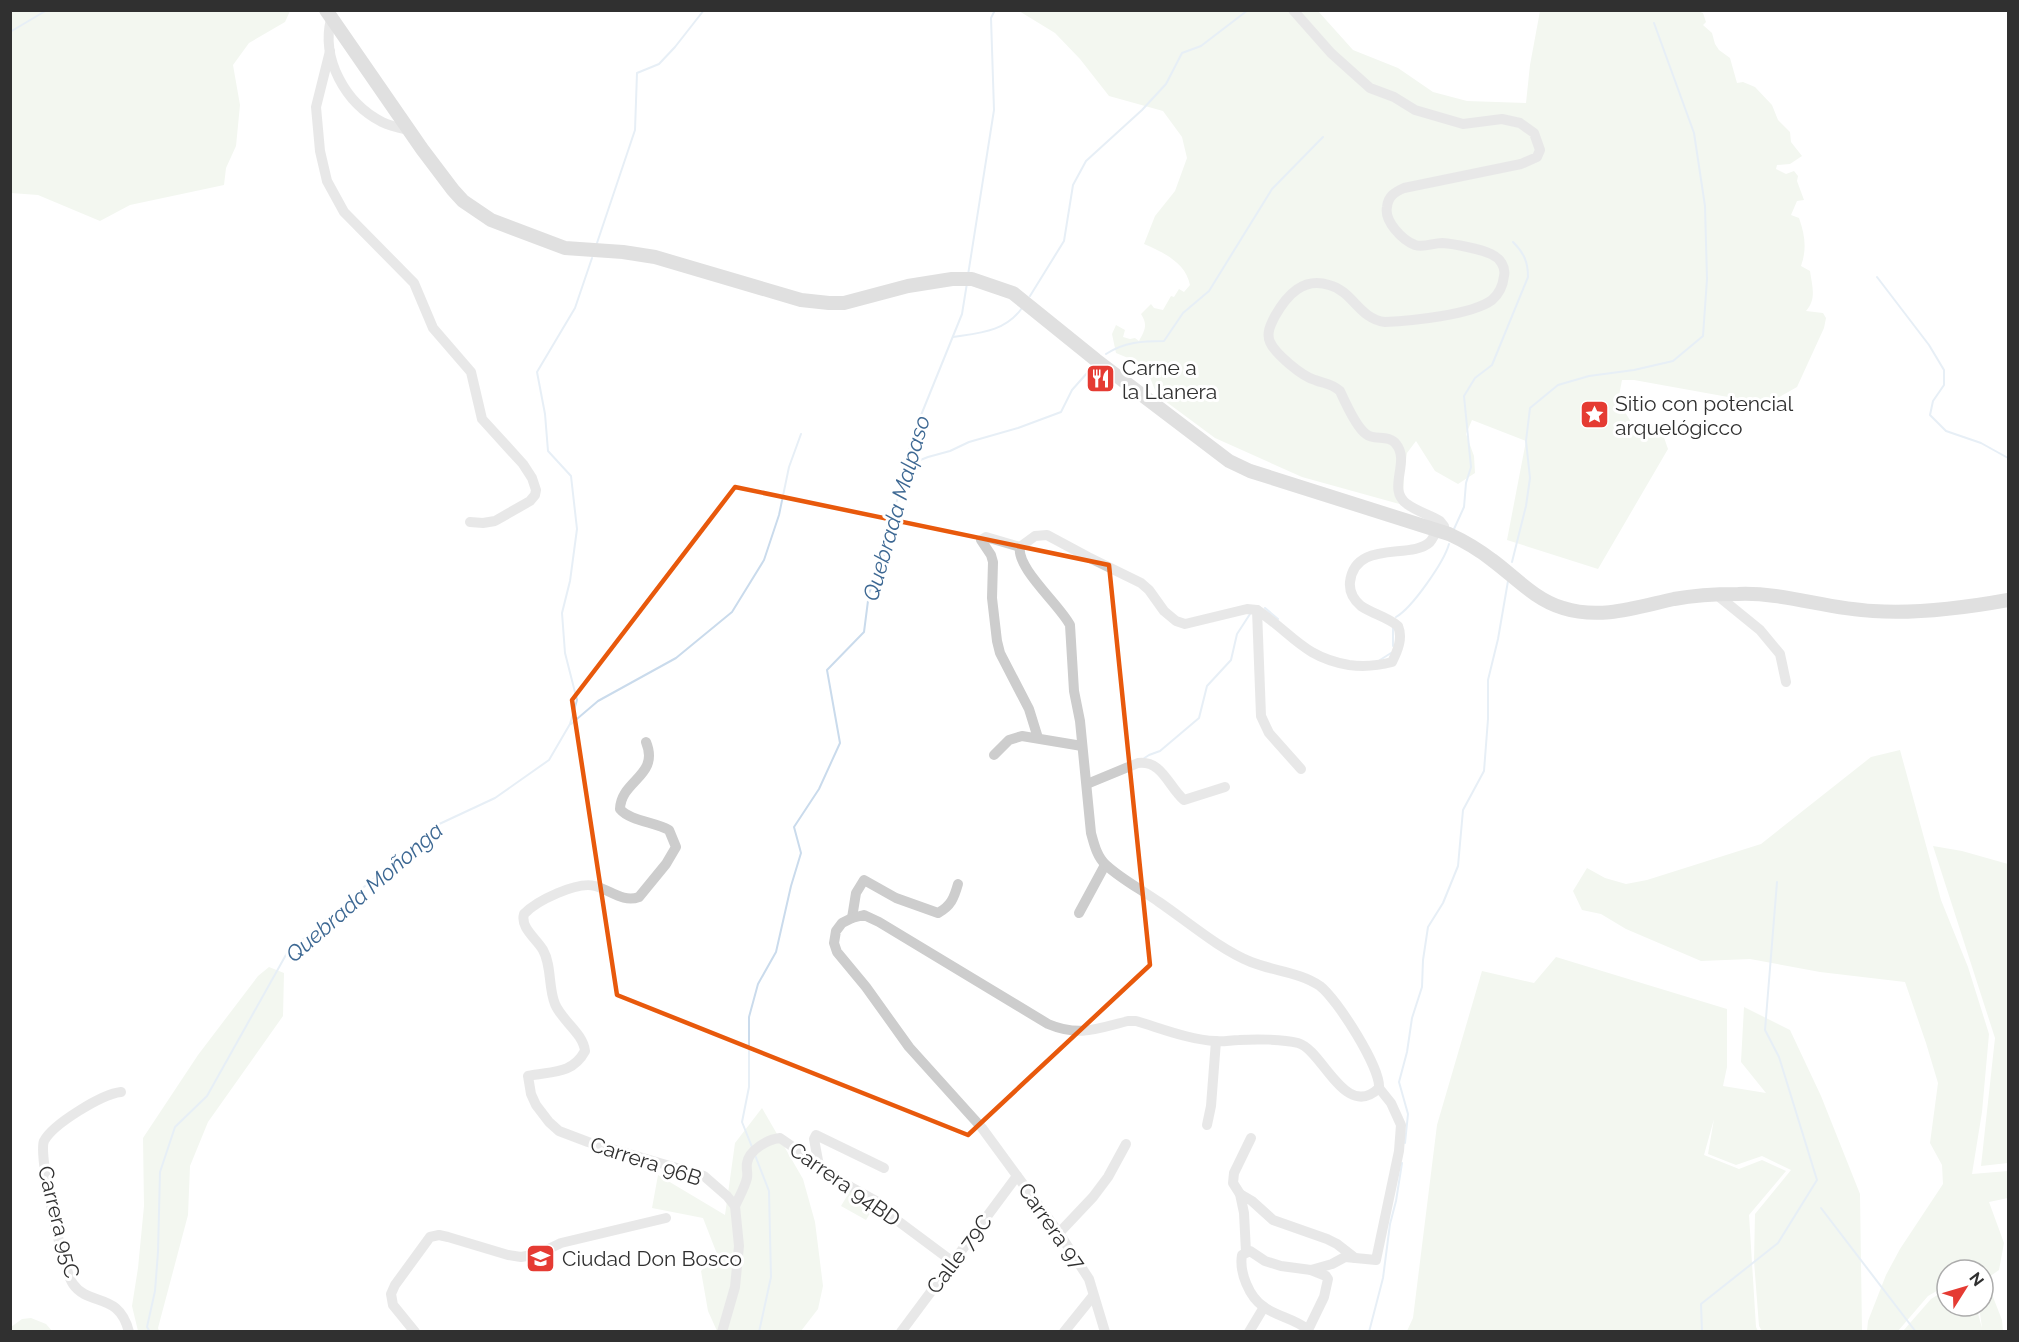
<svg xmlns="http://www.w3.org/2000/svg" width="2019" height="1342" viewBox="0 0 2019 1342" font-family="Raleway,sans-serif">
	<rect width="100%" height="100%" fill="#fff"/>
	<g fill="#e4edde">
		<path d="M1695 10 1703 13 1706 22 1703 25 1712 33 1715 44 1719 50 1730 58 1737 83 1743 82 1755 87 1772 105 1778 120 1790 132 1791 142 1802 156 1790 164 1777 165 1776 169 1786 174 1794 171 1798 176 1797 181 1804 200 1797 201 1791 215 1799 218C1805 235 1807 249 1801 266L1810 271C1812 286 1817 299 1806 311L1823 313 1826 318 1824 328 1797 387 1767 404 1634 380H1622L1618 401 1633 425 1660 426 1668 449 1598 569 1507 540 1526 441 1472 420 1466 434 1474 456 1475 473 1458 484 1435 471 1416 441 1407 453 1404 471 1403 505 1302 477 1215 438 1157 395 1145 365 1116 353 1112 334 1116 325 1125 330 1123 337 1130 339 1135 338 1139 341C1145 330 1148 325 1141 314L1151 304 1154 308 1163 310 1171 296 1174 297 1179 289 1184 292 1190 285C1186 263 1163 252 1144 244L1155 216 1175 191 1187 158 1182 137 1163 111 1109 96 1080 59 1055 33 1019 11H1318L1353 50 1398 68 1433 92 1467 101 1526 103 1530 65 1540 11Z"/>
		<path d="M10 11 11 10 290 11 285 22 249 43 233 65 240 105 236 146 226 168 224 185 130 205 100 221 38 195 11 193Z"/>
		<path d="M1900 750 1941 900 1968 967 1989 1034 1982 1112 1972 1174 2008 1171V1198L1989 1202 2004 1243 1999 1270 1986 1279 2002 1320 2003 1331H1903L1931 1299 1947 1289V1306H1976L1982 1328 1979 1306H1983V1270H1947V1285L1928 1296 1898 1331H1867L1868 1321 1886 1275 1900 1249 1943 1184 1942 1165 1930 1143 1938 1083 1926 1043 1905 982 1820 972 1750 959 1701 961 1626 929 1601 914 1582 910 1573 891 1587 868 1605 878 1626 884 1647 880 1761 844 1871 757Z"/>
		<path d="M1933 846 1962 851 2008 864V1163L1981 1166 1995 1038Z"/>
		<path d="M1556 957 1727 1009V1067L1723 1086 1766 1093 1741 1062 1744 1007 1790 1030 1821 1096 1860 1194 1862 1331H1762L1759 1326 1754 1261 1755 1214 1791 1170 1762 1156 1736 1165 1708 1154 1714 1119 1704 1155 1739 1169 1762 1160 1786 1171 1749 1215 1756 1327 1758 1331H1407L1413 1318 1437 1125 1482 971 1534 983Z"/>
		<path d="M269 967 284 973 283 1016 208 1122 190 1166 188 1215 158 1328 159 1331H138L132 1306 138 1268 144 1206 143 1138 198 1055 258 976Z"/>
		<path d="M762 1108 803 1179 815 1222 823 1286 818 1309 801 1331H717L708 1311 701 1271 717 1254 703 1218 652 1208 658 1175 725 1215 735 1143Z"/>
		<path d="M850 1191 875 1205 866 1220 841 1206Z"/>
		<path d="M31 1318 46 1324 52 1331H11V1327L22 1319Z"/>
	</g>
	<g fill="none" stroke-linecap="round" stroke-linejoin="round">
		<g stroke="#cadbec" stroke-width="2">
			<path d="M10 32 47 10"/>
			<path d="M597 243 635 130 637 73 659 64 675 47 704 10"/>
			<path d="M968 275 994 110 991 18 995 10"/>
			<path d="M1877 277 1929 345 1944 370V385L1933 401 1930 415 1946 431 1981 443 2008 458"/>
			<path d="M1030 296 1064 241 1073 185 1086 161 1142 110 1166 84 1182 53 1201 46 1248 10"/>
			<path d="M953 337C979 333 1005 332 1022 308"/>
			<path d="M1106 354C1124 342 1143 341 1164 341L1183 313 1209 291 1272 189 1323 137"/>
			<path d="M905 466 928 457 950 451 969 442 1018 428 1061 412 1072 390 1095 364"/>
			<path d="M1454 529 1464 507 1466 483 1471 467 1464 396 1475 378 1492 365 1528 277C1528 262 1524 253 1513 242"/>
			<path d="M1512 562 1526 506 1530 478 1526 441 1530 408 1558 385 1589 376 1634 370 1673 361 1703 336 1707 279 1705 206 1694 133 1654 23"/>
			<path d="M1265 608 1278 619"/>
			<path d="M1396 617C1412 608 1444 562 1449 544"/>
			<path d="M1393 628V646"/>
			<path d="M1380 660 1391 653"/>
			<path d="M571 724 598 701 676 658 732 612 764 560 779 515 789 467 801 434"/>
			<path d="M1143 759 1149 755 1160 751 1199 718 1207 686 1231 660 1237 634 1250 614"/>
			<path d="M1405 1143 1408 1114 1399 1082 1407 1052 1412 1018 1422 987 1423 960 1428 927 1443 903 1458 866 1463 810 1484 771 1488 719V680L1498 639 1508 581"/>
			<path d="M752 1147 742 1122 749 1087V1017L758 984 776 952 791 886 801 853 794 827 819 789 840 743 827 670 864 632 869 593 882 562 913 435 962 314 967 283"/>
			<path d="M755 1155 769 1191 771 1277 759 1332"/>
			<path d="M1821 1208 1916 1332"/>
			<path d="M150 1332 147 1327 155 1291 158 1252 160 1172 175 1127 207 1096 287 953 435 826 495 798 549 760 570 724 577 700 565 653 562 613 570 581 577 529 571 476 548 451 545 414 537 372 575 308 592 258"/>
			<path d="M1369 1332 1383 1278 1390 1224 1396 1201 1402 1163"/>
			<path d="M1702 1332 1701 1304 1778 1243 1817 1180 1779 1057 1765 1030 1777 882"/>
		</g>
		<g stroke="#cdcdcd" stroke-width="10">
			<path d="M331 19C321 59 345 103 382 122 390 126 400 128 409 130"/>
			<path d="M330 51 316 107 320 151 327 181 344 212 414 283 433 328 471 372 482 419 523 464 532 478 536 490 535 495 530 501 495 521 483 523 470 522"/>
			<path d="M1020 547 986 537 981 540 991 555 993 562 992 598 997 641 1000 653 1029 709 1038 738"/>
			<path d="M1717 595 1760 630 1780 654 1786 682"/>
			<path d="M1257 610 1261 716 1269 733 1301 769"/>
			<path d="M646 742C660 776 621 780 620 809 630 821 655 822 669 830L676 847 666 864 639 897C623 903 610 890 595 886 577 881 536 901 524 914 520 928 537 939 543 950 552 966 548 987 555 1004 562 1021 583 1033 585 1051 572 1075 551 1071 528 1076L531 1094 536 1105 549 1122 559 1131 588 1142 704 1176 727 1196 735 1206 739 1246 735 1287 722 1332"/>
			<path d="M994 755 1009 740 1022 736 1082 746"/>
			<path d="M1087 784 1138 763C1162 760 1168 786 1184 800L1225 787"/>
			<path d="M1079 913 1105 865"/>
			<path d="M852 918 856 893 864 880 896 898 938 913C951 906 954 898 958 884"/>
			<path d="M121 1092C102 1094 53 1124 44 1141 38 1155 63 1270 73 1284 89 1307 119 1291 129 1332"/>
			<path d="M1207 1125 1211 1106 1216 1041"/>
			<path d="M819 1166 814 1139 816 1135 884 1168"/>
			<path d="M1240 1194 1252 1201 1273 1220 1327 1239 1337 1244 1355 1258"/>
			<path d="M735 1206C739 1197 745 1187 747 1178 748 1173 746 1168 747 1163 749 1150 768 1139 780 1138L851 1187 878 1202 898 1221 953 1262"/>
			<path d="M1059 1233 1093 1197 1108 1177 1126 1144"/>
			<path d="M1246 1252 1244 1213 1240 1194 1233 1183 1234 1173 1251 1138"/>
			<path d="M1307 1329C1295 1319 1276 1316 1264 1307 1249 1297 1239 1272 1242 1255L1250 1251 1265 1261 1281 1266 1311 1270 1332 1264 1345 1257 1376 1260 1399 1151 1401 1125 1391 1103 1379 1088"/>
			<path d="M415 1332 393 1305 391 1294 395 1285 430 1237 439 1235 448 1237 508 1255 521 1257 538 1254 561 1243 666 1218"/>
			<path d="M901 1332 1017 1176"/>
			<path d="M1064 1332 1093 1296"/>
			<path d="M1105 1332 1089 1279 1059 1233 982 1128 909 1047 866 987 837 952 834 943 836 931 842 923 852 918 864 915 879 922 1048 1024C1079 1037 1096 1029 1128 1021H1136C1160 1028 1190 1040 1216 1041 1223 1042 1231 1040 1239 1040 1255 1039 1283 1039 1298 1043 1323 1050 1345 1121 1379 1088 1381 1068 1337 999 1320 986 1300 972 1273 971 1251 962 1219 949 1187 921 1159 902 1142 890 1121 879 1106 865 1097 857 1094 844 1091 833L1080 721 1074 691 1070 625C1060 605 1016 568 1020 547L1035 536 1047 535 1088 557 1141 583 1149 590 1164 611 1176 621 1185 624 1247 609 1257 610C1293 634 1303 657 1349 665 1364 667 1377 666 1392 662 1398 650 1403 638 1398 626 1387 617 1373 614 1361 606 1354 600 1349 592 1350 582 1355 539 1411 560 1430 542 1432 540 1433 537 1435 534L1442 532 1444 526 1440 521C1430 515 1416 511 1407 504 1386 489 1411 462 1396 444 1389 434 1374 441 1366 434 1356 427 1345 402 1340 391 1331 383 1325 384 1315 380 1303 377 1275 354 1270 342 1266 333 1271 324 1275 316 1287 295 1303 277 1329 285 1353 291 1359 319 1385 322 1410 321 1472 315 1492 300 1499 294 1503 285 1504 276 1506 267 1500 258 1491 254 1480 249 1455 244 1442 243 1433 243 1424 248 1415 245 1402 240 1384 221 1387 207 1388 196 1395 192 1404 188L1521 164 1537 157 1540 150 1534 133 1520 123 1502 119 1463 124 1415 110 1394 97 1370 88 1331 53 1293 10"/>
			<path d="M1249 1332 1264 1307"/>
			<path d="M1307 1332 1324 1297 1328 1279 1326 1276 1311 1270"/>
		</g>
		<path stroke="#bababa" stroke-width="14" d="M326 10 422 149 453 190 463 201 491 220 565 248 623 252 655 257 801 300 829 303H844L908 286 952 279H972L1013 293 1096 360 1229 461 1250 471 1449 534C1464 541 1478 549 1492 560 1514 576 1535 600 1563 608 1601 620 1637 607 1674 599 1695 595 1717 594 1738 594 1783 592 1827 609 1873 611 1918 614 1964 608 2008 600"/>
	</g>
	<path d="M0 0H2019V1342H0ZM735 487 1109 565 1150 965 968 1135 617 995 572 700Z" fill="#fff" fill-opacity=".55" fill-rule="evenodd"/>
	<path fill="none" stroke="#e8590c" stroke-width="4.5" stroke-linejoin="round" d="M735 487 1109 565 1150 965 968 1135 617 995 572 700Z"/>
	<defs>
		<symbol id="restaurant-square" viewBox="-11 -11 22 22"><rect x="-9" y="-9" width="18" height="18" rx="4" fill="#e53b33" stroke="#fff"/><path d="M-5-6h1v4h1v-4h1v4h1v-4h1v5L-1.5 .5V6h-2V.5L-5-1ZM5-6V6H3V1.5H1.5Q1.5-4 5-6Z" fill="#fff"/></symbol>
		<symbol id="sight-square" viewBox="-11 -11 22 22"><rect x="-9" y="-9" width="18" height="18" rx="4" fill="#e53b33" stroke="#fff"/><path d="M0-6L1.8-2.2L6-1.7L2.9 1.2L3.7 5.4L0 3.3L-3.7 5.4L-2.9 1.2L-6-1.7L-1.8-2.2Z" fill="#fff"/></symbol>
		<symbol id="school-square" viewBox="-11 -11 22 22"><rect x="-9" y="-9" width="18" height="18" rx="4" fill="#e53b33" stroke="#fff"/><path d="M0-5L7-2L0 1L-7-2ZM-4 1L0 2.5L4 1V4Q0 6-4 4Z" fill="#fff"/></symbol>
	</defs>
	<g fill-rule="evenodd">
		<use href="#restaurant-square" x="1084" y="362" width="33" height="33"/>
		<use href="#sight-square" x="1578" y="398" width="33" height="33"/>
		<use href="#school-square" x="524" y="1242" width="33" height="33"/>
	</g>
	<g text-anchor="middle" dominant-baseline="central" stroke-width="6" stroke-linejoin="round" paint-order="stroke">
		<g font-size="21" fill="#303030" stroke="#fff" text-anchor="start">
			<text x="1122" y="367">Carne a<tspan x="1122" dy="24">la Llanera</tspan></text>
			<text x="1615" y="403">Sitio con potencial<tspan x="1615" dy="24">arquelógicco</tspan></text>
			<text x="562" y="1258">Ciudad Don Bosco</text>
		</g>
		<g font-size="21" fill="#303030" stroke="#fff">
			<text transform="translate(646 1161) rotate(18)">Carrera 96B</text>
			<text transform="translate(845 1184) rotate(35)">Carrera 94BD</text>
			<text transform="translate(59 1222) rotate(76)">Carrera 95C</text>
			<text transform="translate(1052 1226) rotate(55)">Carrera 97</text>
			<text transform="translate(959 1254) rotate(-53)">Calle 79C</text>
		</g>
		<g font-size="22" font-style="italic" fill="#3d6893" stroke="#fff">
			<text transform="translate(896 508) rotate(-74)">Quebrada Malpaso</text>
			<text transform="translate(364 892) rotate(-41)">Quebrada Moñonga</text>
		</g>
	</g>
	<rect width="2019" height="1342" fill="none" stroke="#303030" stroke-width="24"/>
	<g transform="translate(1965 1288) rotate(53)"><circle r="28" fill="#ffffff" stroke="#acacac" stroke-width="1.5"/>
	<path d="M0-4.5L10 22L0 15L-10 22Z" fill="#e53b33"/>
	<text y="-9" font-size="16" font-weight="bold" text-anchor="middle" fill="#303030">N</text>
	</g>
</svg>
